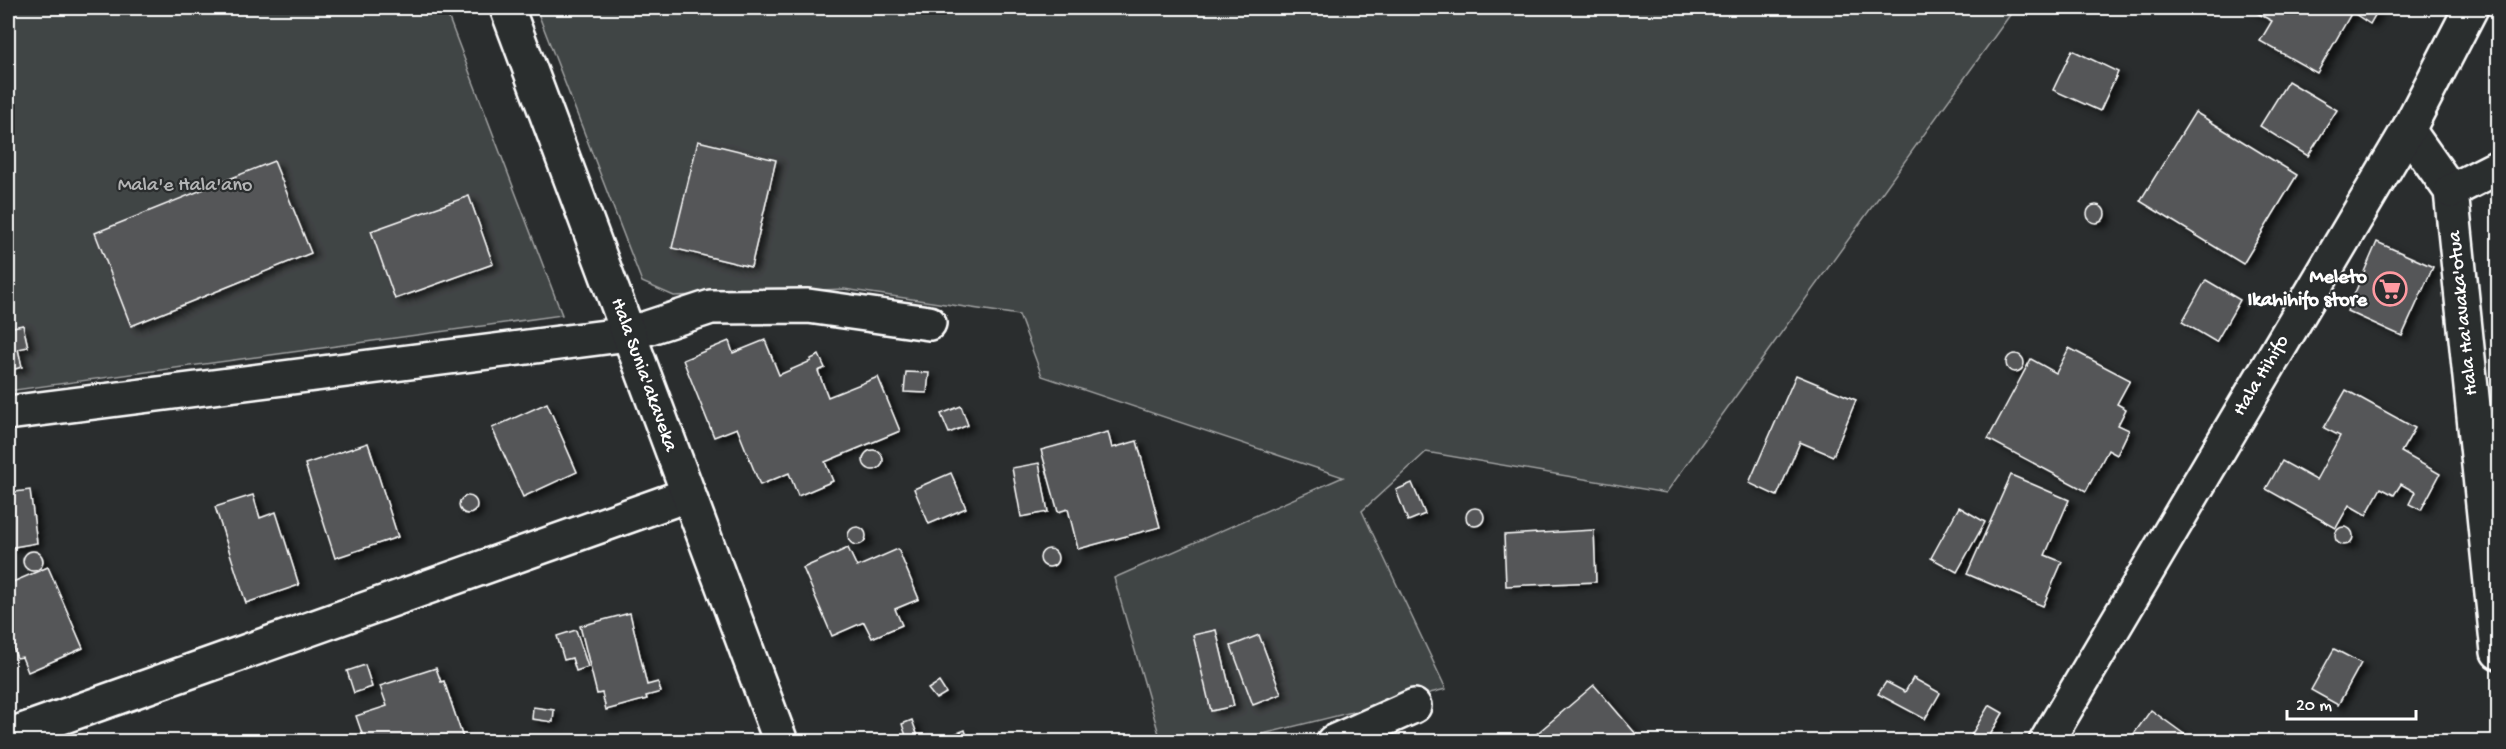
<svg xmlns="http://www.w3.org/2000/svg" width="2506" height="749" viewBox="0 0 2506 749" font-family="'Gochi Hand',sans-serif">
	<defs>
		<filter id="shadow"><feDropShadow dx="6" dy="4" stdDeviation="3" flood-color="#0009"/></filter>
	</defs>
	<rect width="100%" height="100%" fill="#2a2d2e"/>
	<filter id="ink" filterUnits="userSpaceOnUse"><feTurbulence type="fractalNoise" baseFrequency=".0167" numOctaves="2"/><feDisplacementMap in="SourceGraphic" scale="12" xChannelSelector="R" yChannelSelector="G"/><feConvolveMatrix kernelMatrix="1 2 1 2 8 2 1 2 1" color-interpolation-filters="sRGB"/></filter>
	<g filter="url(#ink)">
		<g fill="#414445" stroke="#a0a2a2" stroke-width="1.5">
			<path d="M8 8H445L562 315 8 391Z"/>
			<path d="M536 8H2015L1666 493 1426 452 1362 511 1446 689 1230 742 1161 741 1114 578 1343 477 1042 376 1019 315 844 289 674 296 642 282Z"/>
		</g>
		<g fill="#555758" stroke="#fff" stroke-width="1.5" filter="url(#shadow)">
			<path d="M2248 8H2379L2370 24 2352 12 2317 73 2260 41 2272 21Z"/>
			<path d="M2072 50 2118 72 2100 111 2053 90Z"/>
			<path d="M2288 81 2337 110 2308 156 2260 126Z"/>
			<path d="M2195 112 2297 175 2243 264 2140 201Z"/>
			<path d="M698 141 776 160 751 267 672 248Z"/>
			<path d="M274 161 311 253 131 326 95 233Z"/>
			<path d="M469 196 493 264 395 299 371 231Z"/>
			<circle cx="2096" cy="214" r="9"/>
			<path d="M2377 242 2433 267 2402 336 2347 311Z"/>
			<path d="M2206 280 2240 300 2216 342 2182 322Z"/>
			<path d="M23 325 28 347 18 349 22 367 8 371V328Z"/>
			<path d="M765 340 779 375 811 361V359L819 355 825 368 818 371 828 397 878 377 900 431 825 462 833 481 798 496 789 473 760 485 737 428 714 437 683 360 729 341 733 353Z"/>
			<path d="M2069 348 2130 380 2117 404 2126 409 2118 425 2129 430 2117 455 2108 450 2086 491 1988 439 2031 359 2056 373Z"/>
			<circle cx="2015" cy="363" r="9"/>
			<path d="M906 372 929 373 927 393 904 392Z"/>
			<path d="M1796 375 1856 400 1833 456 1800 442 1777 496 1749 483Z"/>
			<path d="M2346 390 2415 428 2401 452 2440 474 2421 510 2409 504 2415 492 2401 484 2394 495 2381 488 2366 515 2349 505 2336 528 2266 489 2282 461 2316 480 2340 436 2324 428Z"/>
			<path d="M547 403 577 472 523 497 492 428Z"/>
			<path d="M961 406 968 425 949 433 941 414Z"/>
			<path d="M1108 432 1112 448 1137 441 1160 527 1078 549 1068 509 1058 512 1041 450Z"/>
			<path d="M368 443 398 537 335 558 305 464Z"/>
			<circle cx="873" cy="460" r="10"/>
			<path d="M1039 463 1048 512 1021 517 1012 468Z"/>
			<path d="M951 473 966 508 929 524 914 489Z"/>
			<path d="M2011 475 2069 500 2045 555 2062 562 2043 606 1967 574Z"/>
			<path d="M1412 483 1425 514 1408 521 1396 490Z"/>
			<path d="M30 490 37 543 8 548V493Z"/>
			<path d="M253 495 260 518 276 512 299 585 246 603 215 507Z"/>
			<circle cx="468" cy="505" r="9"/>
			<path d="M1959 507 1985 522 1957 572 1931 558Z"/>
			<circle cx="1475" cy="517" r="9"/>
			<circle cx="2344" cy="536" r="9"/>
			<circle cx="857" cy="536" r="9"/>
			<path d="M1594 530 1596 582 1506 586 1504 535Z"/>
			<path d="M848 548 857 567 898 549 919 599 895 609 902 625 872 638 864 622 832 636 803 568Z"/>
			<circle cx="1049" cy="558" r="9"/>
			<circle cx="33" cy="561" r="10"/>
			<path d="M48 567 83 648 28 672 22 657 17 658 8 636V584Z"/>
			<path d="M630 613 647 685 658 682 661 692 646 696 647 699 606 710 602 693 597 694 580 626Z"/>
			<path d="M576 630 588 667 576 671 572 658 564 660 557 636Z"/>
			<path d="M1216 630 1234 706 1211 711 1193 635Z"/>
			<path d="M1259 635 1281 694 1253 705 1231 646Z"/>
			<path d="M2334 649 2361 663 2338 705 2311 690Z"/>
			<path d="M365 665 372 687 354 693 347 671Z"/>
			<path d="M436 668 441 682 444 681 463 738 451 742H365L356 716 387 706 380 686Z"/>
			<path d="M1913 678 1940 693 1925 719 1878 694 1886 682 1905 692Z"/>
			<path d="M939 682 946 693 936 699 928 689Z"/>
			<path d="M1594 685 1636 734 1628 742H1527Z"/>
			<path d="M1989 705 2003 713 1986 742H1967Z"/>
			<path d="M533 707 554 710 553 722 532 719Z"/>
			<path d="M2151 710 2195 742H2128Z"/>
			<path d="M912 720 920 742H908L902 724Z"/>
			<path d="M965 730 969 742H936V741Z"/>
		</g>
		<g fill="none" stroke-linecap="round" stroke-linejoin="round">
			<defs>
				<g id="street">
					<path d="M2408 130 2451 191 2498 652"/>
					<path d="M2451 191 2498 167"/>
					<path d="M8 413 629 334 711 307 808 306 929 323"/>
					<path d="M8 736 687 495"/>
					<path d="M1333 742 1414 706"/>
				</g>
				<path id="secondary" d="M507 8 781 742"/>
				<path id="primary" d="M2046 742 2408 130 2471 8"/>
			</defs>
			<use href="#street" stroke="#fff" stroke-width="38"/>
			<use href="#secondary" stroke="#fff" stroke-width="38"/>
			<use href="#primary" stroke="#fff" stroke-width="38"/>
			<use href="#street" stroke="#2a2d2e" stroke-width="33"/>
			<use href="#secondary" stroke="#2a2d2e" stroke-width="33"/>
			<use href="#primary" stroke="#2a2d2e" stroke-width="33"/>
		</g>
	</g>
	<defs>
		<symbol id="supermarket-ring" viewBox="-11 -11 22 22"><circle r="9.5" fill="#2a2d2e" stroke="#ff9aa2" stroke-width="1.5"/><path d="M-6-5.5h2.5l.6 2H6L4.5 2H-2.5L-4.4-4H-6ZM-1.5 3.2a1.3 1.3 0 1 0 .1 0ZM3 3.2a1.3 1.3 0 1 0 .1 0Z" fill="#ff9aa2"/></symbol>
	</defs>
	<g fill-rule="evenodd">
		<use href="#supermarket-ring" x="2371" y="270" width="38" height="38"/>
	</g>
	<g text-anchor="middle" dominant-baseline="central" stroke-width="4.5" stroke-linejoin="round" paint-order="stroke">
		<g font-size="20" fill="#b3b4b5" stroke="#2a2d2e">
			<text x="185" y="186">Mala'e Hala'ano</text>
		</g>
		<g font-size="20" font-weight="bold" fill="#fff" stroke="#2a2d2e" text-anchor="end">
			<text x="2367" y="278">Meleto<tspan x="2367" dy="23">Ikahihifo store</tspan></text>
		</g>
		<g font-size="20" fill="#fff" stroke="#2a2d2e">
			<text transform="translate(2464 313) rotate(-96)">Hala Ha'avaka'otua</text>
			<text transform="translate(643 375) rotate(70)">Hala Sunia'akaveka</text>
			<text transform="translate(2262 376) rotate(-59)">Hala Hihifo</text>
		</g>
	</g>
	<rect width="2506" height="749" fill="none" stroke="#2a2d2e" stroke-width="30"/>
	<rect x="15" y="15" width="2476" height="719" fill="none" stroke="#fff" stroke-width="2" filter="url(#ink)"/>
	<path d="M2287 710v9h129v-9" fill="none" stroke="#ffffff" stroke-width="3"/>
	<text x="2296" y="710" font-size="18" fill="#ffffff" stroke="#2a2d2e" stroke-width="4.5" paint-order="stroke">20 m</text>
</svg>
